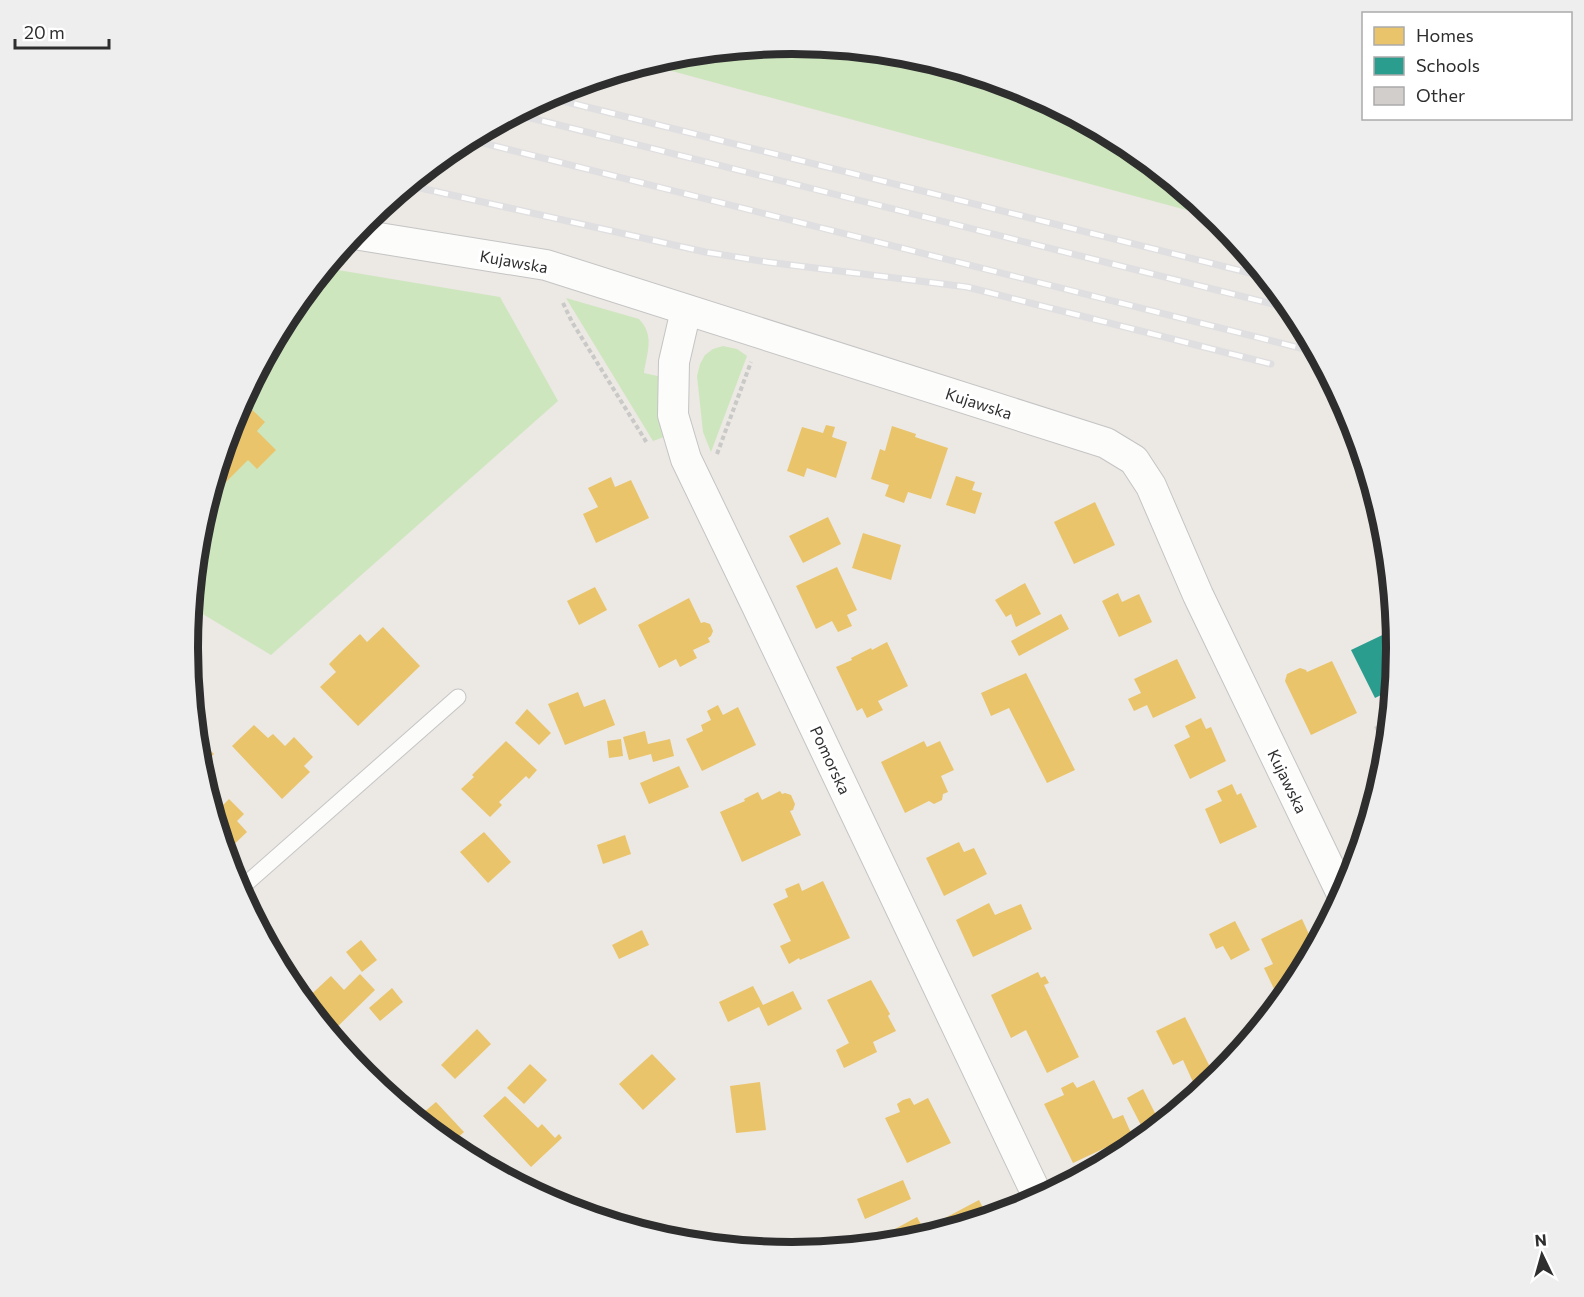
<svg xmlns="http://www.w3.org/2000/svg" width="1584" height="1297" viewBox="0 0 1584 1297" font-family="Commissioner,sans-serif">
	<rect width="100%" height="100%" fill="#ece8e4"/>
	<g fill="#cee6be">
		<path d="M792 44 910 55 1024 90 1128 146 1216 218 646 64 674 55Z"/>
		<path d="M326 268 500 297 558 401 271 655 191 607 199 530 233 417 289 312Z"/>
		<path d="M566 298 639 319C655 336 647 352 644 373L662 377 664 437 653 441Z"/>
		<path d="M723 346 737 349 747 356 711 452 703 432 697 376 700 364 705 355 713 349Z"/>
	</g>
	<g fill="#e9c46a">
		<path d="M246 404 265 422 257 431 276 450 257 469 248 460 212 496 210 494 233 417 236 411 238 412Z"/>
		<path d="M826 425 835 427 832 437 847 442 836 478 807 468 804 477 787 471 802 427 823 433Z"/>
		<path d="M892 426 916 434 915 437 948 448 931 499 908 492 904 503 885 496 889 485 871 479 880 449 885 451Z"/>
		<path d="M956 476 975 482 972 490 982 493 975 514 946 505Z"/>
		<path d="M611 477 615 487 631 480 649 518 596 543 583 514 598 507 588 488Z"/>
		<path d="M1095 502 1115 545 1074 564 1054 522Z"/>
		<path d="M828 517 841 544 803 563 789 536Z"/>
		<path d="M863 533 901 545 891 580 852 568Z"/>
		<path d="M837 567 857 610 847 615 852 626 838 632 832 621 816 629 796 586Z"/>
		<path d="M1025 583 1041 614 1016 627 1011 614 1006 617 995 600Z"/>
		<path d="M595 587 607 610 579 625 567 601Z"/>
		<path d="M1118 593 1122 602 1139 594 1152 622 1119 637 1102 601Z"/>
		<path d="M689 598 701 623 704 622 710 624 713 631 711 636 708 638 710 642 693 650 697 658 680 667 676 659 659 668 638 625Z"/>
		<path d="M1061 614 1069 629 1019 656 1011 641Z"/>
		<path d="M383 627 420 666 358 726 320 687 336 672 329 664 344 649 360 634 367 642Z"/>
		<path d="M887 642 908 686 878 701 883 710 867 718 862 708 857 711 836 667 852 660 851 658 871 648 872 650Z"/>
		<path d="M1177 659 1196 698 1153 718 1147 705 1134 711 1128 699 1141 693 1134 679Z"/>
		<path d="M1332 661 1357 713 1311 735 1285 681 1287 674 1300 668 1306 670 1307 672Z"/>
		<path d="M1026 673 1075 770 1047 783 1009 708 991 716 981 693Z"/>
		<path d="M578 692 584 707 605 699 615 725 565 745 548 704Z"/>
		<path d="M718 705 723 715 738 707 756 745 702 771 686 739 703 731 701 725 711 720 707 711Z"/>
		<path d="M527 709 551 733 539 745 515 723Z"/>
		<path d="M1201 718 1206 729 1211 727 1226 761 1190 779 1174 745 1190 737 1185 726Z"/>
		<path d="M254 725 268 738 273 734 285 746 294 737 313 757 304 766 310 772 282 799 232 746Z"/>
		<path d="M645 731 648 744 670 739 674 756 653 762 651 754 629 760 623 737Z"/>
		<path d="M195 735 214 754 199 768V766Z"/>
		<path d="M621 739 623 756 609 758 607 741Z"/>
		<path d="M506 741 537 770 529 779 526 776 499 802 502 805 490 817 461 789 474 777 472 775Z"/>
		<path d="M924 741 927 747 940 741 954 770 941 776 948 792 943 794 942 800 934 804 929 801 905 813 881 762Z"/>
		<path d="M679 766 689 787 649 804 640 783Z"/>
		<path d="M1232 784 1237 795 1241 793 1257 827 1220 844 1205 809 1222 801 1217 791Z"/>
		<path d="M780 791 782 794 785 793 791 795 795 804 793 810 790 811 801 835 742 862 720 812 745 801 744 799 758 792 762 800Z"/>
		<path d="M229 799 244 814 237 821 247 832 225 853 209 801 214 806 219 802 222 806Z"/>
		<path d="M484 832 511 862 488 883 460 852Z"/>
		<path d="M625 835 631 854 603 864 597 845Z"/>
		<path d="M959 842 964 852 974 848 987 874 944 896 926 858Z"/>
		<path d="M823 881 850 938 800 960 799 958 789 964 780 946 791 941 773 904 788 897 785 889 799 883 802 891Z"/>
		<path d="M989 903 995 915 1021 904 1032 929 973 957 956 920Z"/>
		<path d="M1302 919 1312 941 1317 943 1297 980 1275 991 1264 968 1273 964 1261 939Z"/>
		<path d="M1235 921 1250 950 1231 960 1223 946 1216 949 1209 934Z"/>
		<path d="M642 930 649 945 619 959 612 945Z"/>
		<path d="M361 940 377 960 362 972 346 952Z"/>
		<path d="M1038 972 1041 978 1045 976 1049 983 1044 985 1079 1057 1047 1073 1026 1030 1011 1038 991 995Z"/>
		<path d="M360 974 375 990 330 1034 303 1002 331 976 344 990Z"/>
		<path d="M871 980 890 1014 888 1016 896 1031 873 1042 877 1052 844 1068 836 1050 849 1043 827 1000Z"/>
		<path d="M753 986 763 1005 793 991 802 1009 768 1026 759 1007 728 1022 719 1002Z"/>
		<path d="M392 988 403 1002 380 1021 369 1008Z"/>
		<path d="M1185 1017 1213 1073 1193 1082 1183 1060 1173 1065 1156 1031Z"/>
		<path d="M477 1029 491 1044 455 1079 441 1065Z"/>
		<path d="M652 1054 676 1079 643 1110 619 1084Z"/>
		<path d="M530 1064 547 1080 524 1104 507 1088Z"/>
		<path d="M1094 1080 1113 1119 1123 1115 1131 1133 1137 1130 1142 1140 1135 1145 1114 1156 1109 1146 1073 1163 1044 1104 1064 1095 1061 1088 1073 1082 1077 1088Z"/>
		<path d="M760 1082 766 1130 736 1133 730 1086Z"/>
		<path d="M1143 1089 1159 1121 1143 1129 1127 1098Z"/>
		<path d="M505 1096 538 1128 542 1124 555 1138 559 1134 562 1138 531 1167 483 1116Z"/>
		<path d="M910 1098 914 1105 928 1098 951 1143 907 1163 885 1118 900 1112 897 1104 903 1100Z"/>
		<path d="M436 1102 464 1132 451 1144 423 1113Z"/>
		<path d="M425 1119 446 1141 445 1142 421 1123Z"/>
		<path d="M903 1180 911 1199 865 1219 857 1199Z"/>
		<path d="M979 1200 988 1218 951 1230 945 1218Z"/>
		<path d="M917 1217 925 1232 906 1242 902 1243 895 1229Z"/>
	</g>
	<path fill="#2a9d8f" d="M1395 629 1397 649 1393 689 1375 698 1351 650Z"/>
	<g fill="#d1cecb">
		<path d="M578 84 575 97 556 92 561 89Z"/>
		<path d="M1390 719 1388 736 1387 753 1374 727Z"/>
	</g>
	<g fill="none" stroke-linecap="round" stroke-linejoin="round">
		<defs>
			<path id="service" d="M239 890 458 697"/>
			<g id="minor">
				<path d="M354 234 546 265 1106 443 1134 460 1151 486 1198 595 1343 896"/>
				<path d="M686 310 674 362 673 415 686 459 757 606 1039 1199"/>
			</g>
		</defs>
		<use href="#service" stroke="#c5c4c5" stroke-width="17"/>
		<use href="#minor" stroke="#c5c4c5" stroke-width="32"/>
		<g stroke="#c9c9c8" stroke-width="4" stroke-dasharray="4.5 3" stroke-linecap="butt">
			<path d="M563 303 572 322 647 443"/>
			<path d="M717 454 751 362"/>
		</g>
		<use href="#service" stroke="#fcfcfb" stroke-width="15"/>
		<use href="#minor" stroke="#fcfcfb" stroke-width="30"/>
		<defs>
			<g id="rail">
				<path d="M547 97 1266 277"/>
				<path d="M515 114 1292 309"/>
				<path d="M467 139 1316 352"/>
				<path d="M407 185 705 252 767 262 967 287 1271 364"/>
			</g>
		</defs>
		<use href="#rail" stroke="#dfdfe1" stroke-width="7"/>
		<use href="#rail" stroke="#fff" stroke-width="4.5" stroke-dasharray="14" stroke-linecap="butt"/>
	</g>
	<g text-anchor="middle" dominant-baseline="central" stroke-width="6" stroke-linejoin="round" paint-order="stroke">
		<g font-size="16" fill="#2e2e2e" stroke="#fff">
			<text transform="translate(514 261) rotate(10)">Kujawska</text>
			<text transform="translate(979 403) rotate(18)">Kujawska</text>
			<text transform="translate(831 760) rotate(65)">Pomorska</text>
			<text transform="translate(1288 781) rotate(64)">Kujawska</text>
		</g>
	</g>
	<path d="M0 0H1584V1297H0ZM198 648a594 594 0 1 1 1188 0a594 594 0 1 1-1188 0Z" fill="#eee" fill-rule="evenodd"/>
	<path fill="none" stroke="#2e2e2e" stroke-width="8" d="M198 648a594 594 0 1 1 1188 0a594 594 0 1 1-1188 0Z"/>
	<rect x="1362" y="12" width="210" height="108" fill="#ffffff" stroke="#ababab" stroke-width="1.5"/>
	<rect x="1374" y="27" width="30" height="18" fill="#e9c46a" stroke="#ababab" stroke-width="1.5"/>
	<text x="1416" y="42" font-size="18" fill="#2e2e2e">Homes</text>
	<rect x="1374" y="57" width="30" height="18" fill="#2a9d8f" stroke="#ababab" stroke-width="1.5"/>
	<text x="1416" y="72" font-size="18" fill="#2e2e2e">Schools</text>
	<rect x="1374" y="87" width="30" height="18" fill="#d1cecb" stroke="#ababab" stroke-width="1.5"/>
	<text x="1416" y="102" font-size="18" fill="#2e2e2e">Other</text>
	<g transform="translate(1542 1255) rotate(355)" stroke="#ffffff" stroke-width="4.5" paint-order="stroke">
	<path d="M0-4.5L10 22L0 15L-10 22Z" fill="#2e2e2e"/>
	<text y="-9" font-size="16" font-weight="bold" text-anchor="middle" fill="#2e2e2e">N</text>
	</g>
	<path d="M15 39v9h94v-9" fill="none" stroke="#2e2e2e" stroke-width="3"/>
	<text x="24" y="39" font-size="18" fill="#2e2e2e" stroke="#ffffff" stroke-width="4.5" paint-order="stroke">20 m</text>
</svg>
